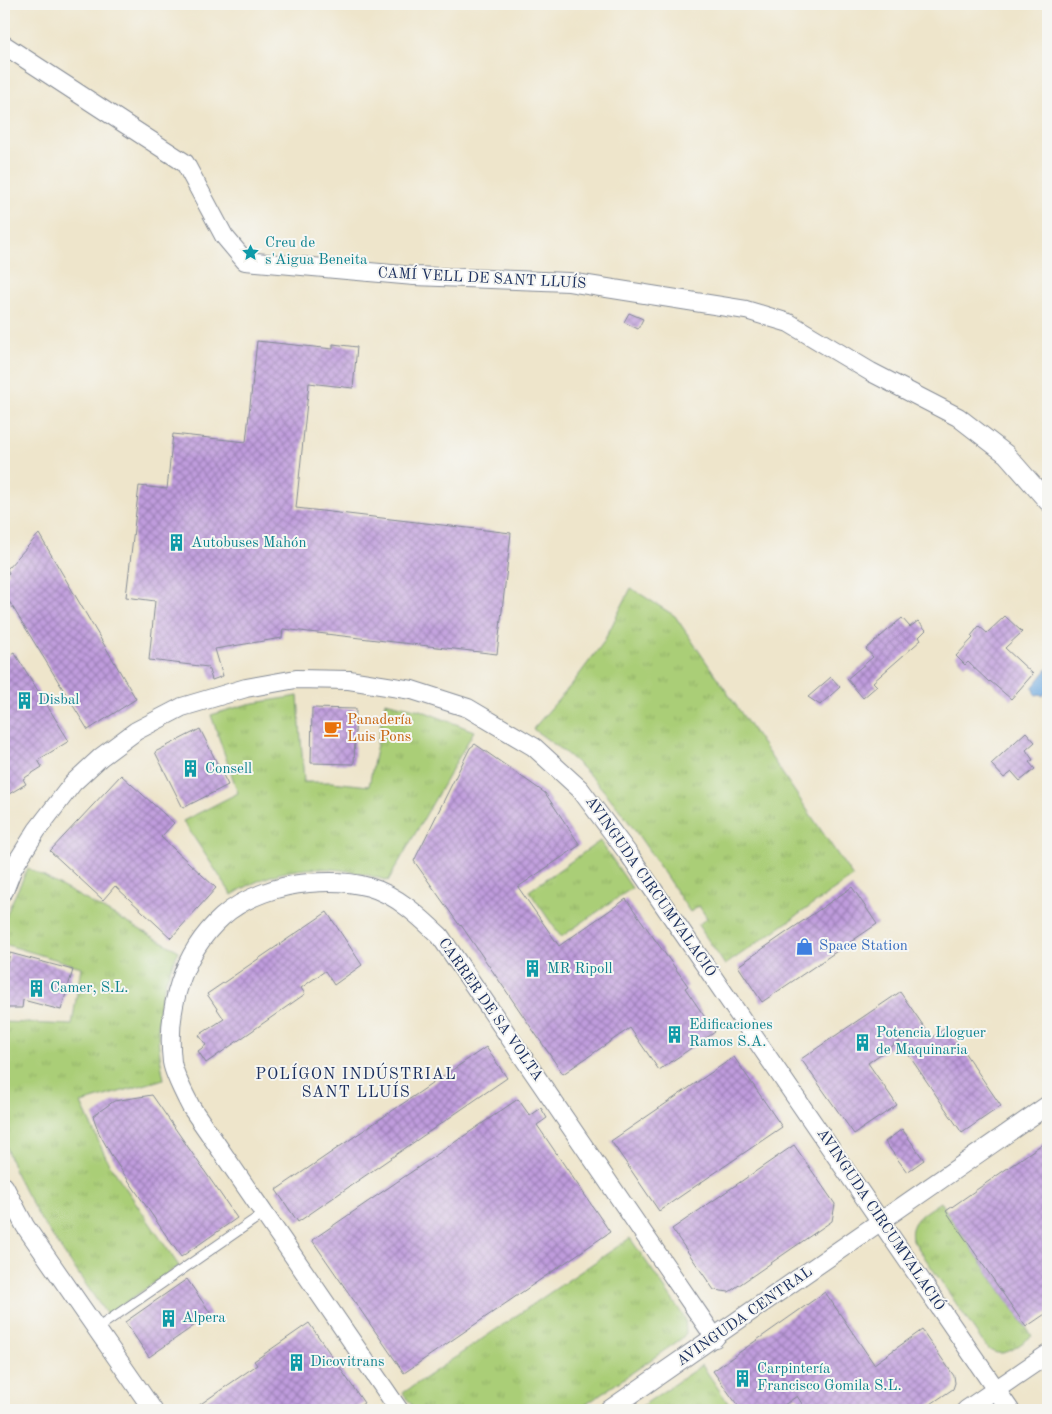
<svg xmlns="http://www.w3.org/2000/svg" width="1052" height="1414" viewBox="0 0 1052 1414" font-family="'Old Standard TT',serif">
	<defs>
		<pattern id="grass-tufts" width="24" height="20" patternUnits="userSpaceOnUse" patternTransform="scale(1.25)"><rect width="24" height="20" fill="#aace77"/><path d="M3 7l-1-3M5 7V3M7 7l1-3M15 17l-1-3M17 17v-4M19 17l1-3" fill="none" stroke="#92b169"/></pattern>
		<pattern id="building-cross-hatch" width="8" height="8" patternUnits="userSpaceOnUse" patternTransform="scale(1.25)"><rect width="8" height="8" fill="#c09cdd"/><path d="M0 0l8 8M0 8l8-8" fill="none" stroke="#9b80b6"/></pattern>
	</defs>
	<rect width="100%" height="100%" fill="#f6f6f2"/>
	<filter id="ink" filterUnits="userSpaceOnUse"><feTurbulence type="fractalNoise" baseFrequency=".02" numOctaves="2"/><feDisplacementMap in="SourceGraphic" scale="10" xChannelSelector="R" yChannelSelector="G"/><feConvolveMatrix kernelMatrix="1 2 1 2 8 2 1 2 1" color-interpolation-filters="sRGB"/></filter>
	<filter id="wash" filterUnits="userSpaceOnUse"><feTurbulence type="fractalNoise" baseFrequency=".0096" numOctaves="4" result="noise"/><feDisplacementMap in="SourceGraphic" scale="20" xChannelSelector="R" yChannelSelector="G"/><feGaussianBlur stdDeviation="1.12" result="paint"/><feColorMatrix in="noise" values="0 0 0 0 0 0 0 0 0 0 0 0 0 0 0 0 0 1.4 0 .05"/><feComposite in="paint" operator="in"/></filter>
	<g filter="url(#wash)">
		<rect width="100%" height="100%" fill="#eee5cb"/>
		<g fill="url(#grass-tufts)" stroke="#627e6a">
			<path d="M631 588 675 616 853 877 725 965 698 925 707 918 699 906 690 912C655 861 622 804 576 762 563 750 548 740 533 729L572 684 603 643Z"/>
			<path d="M298 696 304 782H332L369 786 385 702 420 710 474 731 388 881C332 863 283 862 232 895L183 821 238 793 211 715 248 704Z"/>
			<path d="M600 841 632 888 561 937 529 891Z"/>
			<path d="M28 868 179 951C155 996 154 1030 164 1079L81 1103 108 1162 179 1266 107 1315 41 1220 17 1177 4 1142V1022L72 1025 81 967 4 944V923L10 906Z"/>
			<path d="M940 1202 1032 1336C1017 1346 1002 1362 986 1347L912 1239C908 1220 926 1212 940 1202Z"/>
			<path d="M630 1238 685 1318 686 1333 681 1339 578 1410H415L403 1393Z"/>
			<path d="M702 1365 733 1410H636Z"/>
		</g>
		<path fill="#6ea9df" stroke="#446c9e" d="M1048 668V689L1043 696 1040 694 1036 695 1034 693 1035 690 1032 688Z"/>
		<g id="blocks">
			<g fill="url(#building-cross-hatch)">
				<path d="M629 313 643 319 638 329 624 322Z"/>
				<path d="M257 341 333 349V344L357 347 353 388 309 383 296 508 511 533 497 654 283 629 282 638 215 649 223 676 212 680 208 667 149 660 155 601 126 597 139 486 167 489 173 434 246 442Z"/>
				<path d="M39 534 136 699 88 730 4 593V576L9 573 7 569Z"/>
				<path d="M1005 616 1022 632 1005 648 1033 674 1011 699 990 681 989 682 968 662 965 665 956 656 973 638 971 636 979 626 987 633Z"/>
				<path d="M902 618 910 627 918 621 926 630 919 637 921 640 873 682 877 686 863 698 847 679 873 657 866 649Z"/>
				<path d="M14 652 69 741 38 760 42 767 23 779 26 784 4 797V658Z"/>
				<path d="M831 677 840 687 820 705 808 697Z"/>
				<path d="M312 708 356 709 354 764 311 763Z"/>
				<path d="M200 729 228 785 183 808 155 752Z"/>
				<path d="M1026 732 1035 742 1026 750 1033 760 1029 762 1035 769 1020 781 1012 772 1004 778 991 764Z"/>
				<path d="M475 744 545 793 580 845 518 887 559 946 626 899 688 986 685 988 715 1032 659 1070 630 1028 563 1074 461 925 460 926 414 861 455 778 470 748Z"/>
				<path d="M121 775 174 823 161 837 216 888 171 938 115 886 103 900 50 851Z"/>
				<path d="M852 887 877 924 762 1002 738 966Z"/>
				<path d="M327 912 362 965 334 985 325 971 301 988 305 994 206 1063 198 1051 206 1045 199 1035 224 1019 207 994Z"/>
				<path d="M10 953 73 970 61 1010 23 1000 22 1008H4V977Z"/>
				<path d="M900 992 932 1038 947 1027 1001 1106 962 1133 899 1041 868 1063 897 1105 854 1134 801 1059Z"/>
				<path d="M486 1047 507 1078 298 1222 276 1190Z"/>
				<path d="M734 1057 782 1127 659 1211 611 1141Z"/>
				<path d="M152 1095 237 1218 181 1257 113 1158 99 1133 93 1116 114 1101Z"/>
				<path d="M518 1099 530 1116 541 1108 547 1118 537 1125 610 1232 404 1373 312 1240Z"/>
				<path d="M902 1129 924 1160 907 1172 885 1142Z"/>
				<path d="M1048 1140V1312L1026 1327 946 1211Z"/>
				<path d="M794 1145 835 1204 832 1221 729 1292 714 1290 672 1229Z"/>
				<path d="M187 1279 211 1314 149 1357 125 1322Z"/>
				<path d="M825 1292 874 1364 922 1330 954 1376 955 1383 953 1389 922 1410H806L797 1396 777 1410H741L713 1371Z"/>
				<path d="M309 1323 364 1403 354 1410H192L257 1365 254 1361Z"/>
			</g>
		</g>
	</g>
	<g filter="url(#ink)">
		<use href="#blocks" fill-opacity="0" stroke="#848a94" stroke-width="1"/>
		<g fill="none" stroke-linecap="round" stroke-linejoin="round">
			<defs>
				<path id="lane" d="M96 1329 264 1213"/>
				<g id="street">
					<path d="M4 45 185 163 224 236 245 261 414 276 569 282 746 310 789 323 871 372 958 417 1006 454 1048 502"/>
					<path d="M4 891 13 868 37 830 73 783 101 757 136 731 182 707 246 688 296 679 349 680 412 690 468 708 534 747 580 789 630 856 1010 1410"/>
					<path d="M4 1186 25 1226 153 1410"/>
					<path d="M399 1410 191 1107C185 1095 174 1075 172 1062 166 1009 182 953 222 917 244 897 280 885 309 883 329 881 349 881 369 887 397 895 419 916 440 936L715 1338"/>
					<path d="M609 1410 1048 1105"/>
					<path d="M966 1410 1048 1354"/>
				</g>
			</defs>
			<use href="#lane" stroke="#848a94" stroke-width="11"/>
			<use href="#street" stroke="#848a94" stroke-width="20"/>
			<use href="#lane" stroke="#fff" stroke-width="9"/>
			<use href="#street" stroke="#fff" stroke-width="18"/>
		</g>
	</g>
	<defs>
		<symbol id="sight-bare" viewBox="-9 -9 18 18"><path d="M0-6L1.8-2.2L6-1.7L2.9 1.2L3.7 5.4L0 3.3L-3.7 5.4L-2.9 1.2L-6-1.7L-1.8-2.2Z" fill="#0f9aa8" stroke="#f6f6f2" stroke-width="2.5" paint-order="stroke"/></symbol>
		<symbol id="building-bare" viewBox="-9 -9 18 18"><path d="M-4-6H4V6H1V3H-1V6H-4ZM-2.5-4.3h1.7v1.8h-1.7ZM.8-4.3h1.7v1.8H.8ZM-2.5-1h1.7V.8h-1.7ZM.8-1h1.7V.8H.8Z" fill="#0f9aa8" stroke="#f6f6f2" stroke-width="2.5" paint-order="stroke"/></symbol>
		<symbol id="cafe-bare" viewBox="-9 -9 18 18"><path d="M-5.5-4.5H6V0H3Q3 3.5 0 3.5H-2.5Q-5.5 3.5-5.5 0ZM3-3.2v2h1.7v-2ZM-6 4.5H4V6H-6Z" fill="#e8710a" stroke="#f6f6f2" stroke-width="2.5" paint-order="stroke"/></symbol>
		<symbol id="shop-bare" viewBox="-9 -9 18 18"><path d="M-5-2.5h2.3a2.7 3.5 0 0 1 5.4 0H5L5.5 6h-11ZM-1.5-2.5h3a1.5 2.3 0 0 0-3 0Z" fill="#3f7fe0" stroke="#f6f6f2" stroke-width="2.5" paint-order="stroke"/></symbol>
	</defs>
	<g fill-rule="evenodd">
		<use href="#sight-bare" x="238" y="240" width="25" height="25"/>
		<use href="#building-bare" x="164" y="530" width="25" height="25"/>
		<use href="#building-bare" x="12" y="688" width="25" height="25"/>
		<use href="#cafe-bare" x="320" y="716" width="25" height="25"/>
		<use href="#building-bare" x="178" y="756" width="25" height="25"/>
		<use href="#shop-bare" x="792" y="934" width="25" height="25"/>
		<use href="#building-bare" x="520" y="956" width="25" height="25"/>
		<use href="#building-bare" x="24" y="976" width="25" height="25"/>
		<use href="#building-bare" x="662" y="1022" width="25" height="25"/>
		<use href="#building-bare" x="850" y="1030" width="25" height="25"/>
		<use href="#building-bare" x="156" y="1306" width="25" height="25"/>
		<use href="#building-bare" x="284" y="1350" width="25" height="25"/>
		<use href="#building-bare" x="730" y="1366" width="25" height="25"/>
	</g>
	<g text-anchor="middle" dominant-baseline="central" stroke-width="4" stroke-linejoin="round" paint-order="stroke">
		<g font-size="15" fill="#0d838f" stroke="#f6f6f2" text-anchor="start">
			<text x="265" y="243">Creu de<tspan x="265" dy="17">s'Aigua Beneita</tspan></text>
			<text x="191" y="543">Autobuses Mahón</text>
			<text x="38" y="700">Disbal</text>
			<text x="205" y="769">Consell</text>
			<text x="547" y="969">MR Ripoll</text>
			<text x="50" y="988">Camer, S.L.</text>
			<text x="689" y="1025">Edificaciones<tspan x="689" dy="17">Ramos S.A.</tspan></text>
			<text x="876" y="1033">Potencia Lloguer<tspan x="876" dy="17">de Maquinaria</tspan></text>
			<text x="182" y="1318">Alpera</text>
			<text x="310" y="1362">Dicovitrans</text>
			<text x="757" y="1369">Carpintería<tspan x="757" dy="17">Francisco Gomila S.L.</tspan></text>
		</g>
		<g font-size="15" fill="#1b2f5e" stroke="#f6f6f2">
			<text transform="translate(482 279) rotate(3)">CAMÍ VELL DE SANT LLUÍS</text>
			<text transform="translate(650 887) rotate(55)">AVINGUDA CIRCUMVALACIÓ</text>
			<text transform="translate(490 1010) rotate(55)">CARRER DE SA VOLTA</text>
			<text transform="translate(880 1220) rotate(56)">AVINGUDA CIRCUMVALACIÓ</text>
			<text transform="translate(745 1317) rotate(-35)">AVINGUDA CENTRAL</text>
		</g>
		<g font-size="15" fill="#c56008" stroke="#f6f6f2" text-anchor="start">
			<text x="347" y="720">Panadería<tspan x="347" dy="17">Luis Pons</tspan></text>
		</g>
		<g font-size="15" fill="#366cbe" stroke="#f6f6f2" text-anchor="start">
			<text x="819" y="946">Space Station</text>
		</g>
		<g font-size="16" letter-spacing="1" fill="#1b2f5e" stroke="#f6f6f2">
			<text x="356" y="1075">POLÍGON INDÚSTRIAL<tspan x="356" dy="18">SANT LLUÍS</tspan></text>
		</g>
	</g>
	<rect width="1052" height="1414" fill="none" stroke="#f6f6f2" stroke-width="20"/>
</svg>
